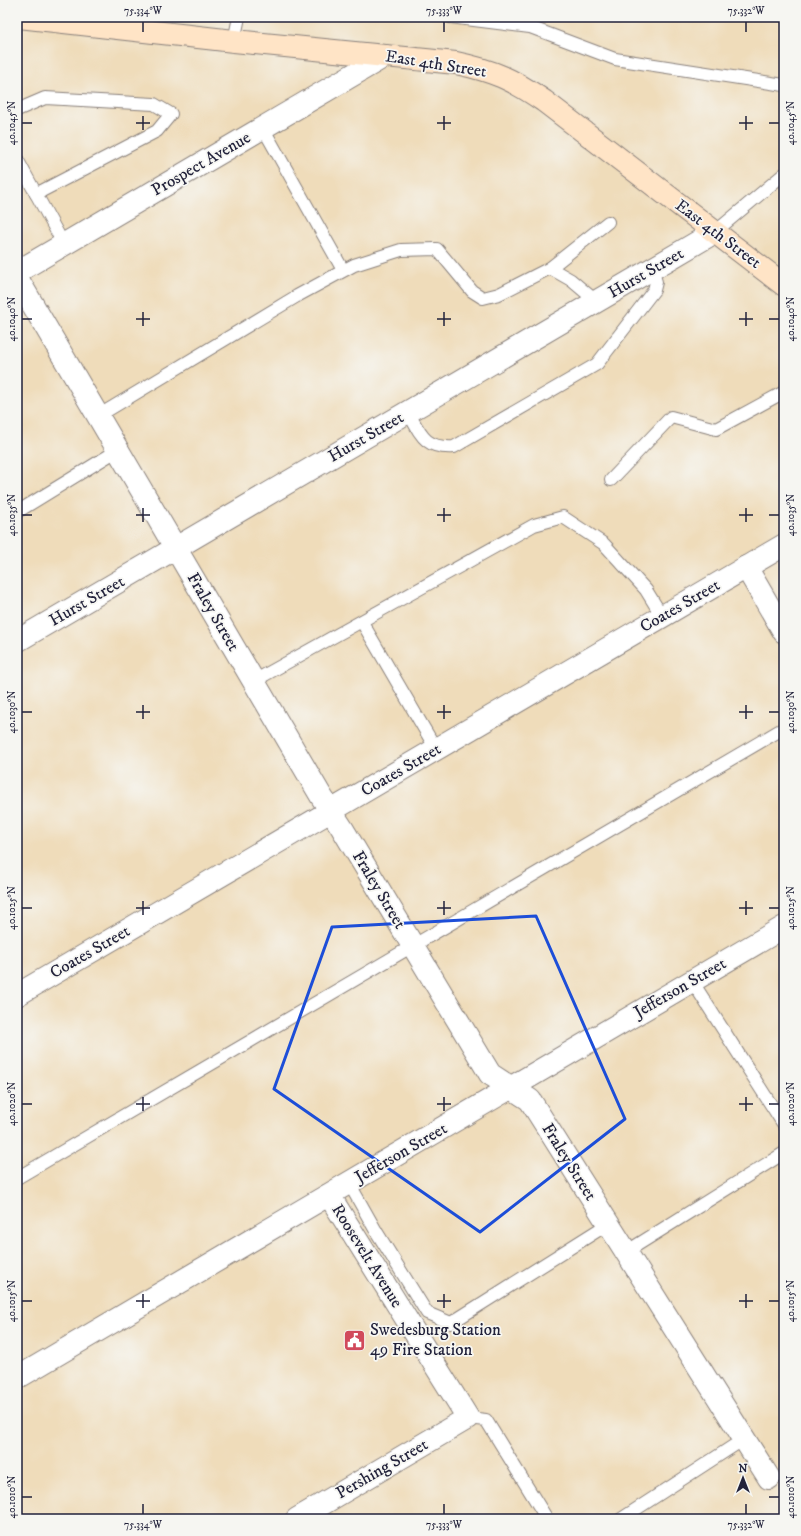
<svg xmlns="http://www.w3.org/2000/svg" width="801" height="1536" viewBox="0 0 801 1536" font-family="'IM FELL DW Pica',serif">
	<rect width="100%" height="100%" fill="#f6f6f2"/>
	<filter id="ink" filterUnits="userSpaceOnUse"><feTurbulence type="fractalNoise" baseFrequency=".025" numOctaves="2"/><feDisplacementMap in="SourceGraphic" scale="8" xChannelSelector="R" yChannelSelector="G"/><feConvolveMatrix kernelMatrix="1 2 1 2 8 2 1 2 1" color-interpolation-filters="sRGB"/></filter>
	<filter id="wash" filterUnits="userSpaceOnUse"><feTurbulence type="fractalNoise" baseFrequency=".012" numOctaves="4" result="noise"/><feDisplacementMap in="SourceGraphic" scale="16" xChannelSelector="R" yChannelSelector="G"/><feGaussianBlur stdDeviation="0.9" result="paint"/><feColorMatrix in="noise" values="0 0 0 0 0 0 0 0 0 0 0 0 0 0 0 0 0 1.4 0 .05"/><feComposite in="paint" operator="in"/></filter>
	<g filter="url(#wash)">
		<rect width="100%" height="100%" fill="#efdcba"/>
	</g>
	<g filter="url(#ink)">
		<g fill="none" stroke-linecap="round" stroke-linejoin="round">
			<defs>
				<g id="lane">
					<path d="M450 17 530 27 615 59 784 85"/>
					<path d="M234 41 239 17"/>
					<path d="M17 110 45 98 154 104 171 114 157 131 36 194"/>
					<path d="M263 128 343 270"/>
					<path d="M17 159 64 245"/>
					<path d="M715 232 784 174"/>
					<path d="M550 268 608 222"/>
					<path d="M408 412C421 435 425 449 454 447L597 364 654 290 656 282 652 269"/>
					<path d="M98 416 297 296 354 265 401 250 437 249 472 291 483 298 499 294 550 268 571 280 597 302"/>
					<path d="M611 480 671 417 716 429 784 392"/>
					<path d="M17 512 118 450"/>
					<path d="M362 622 436 749"/>
					<path d="M254 681 534 525 563 517 604 544 646 590 662 616"/>
					<path d="M692 981 784 1125"/>
					<path d="M17 1178 784 728"/>
					<path d="M349 1183 376 1231 427 1313 451 1323 608 1224"/>
					<path d="M626 1252 784 1153"/>
					<path d="M468 1418 486 1420 547 1519"/>
					<path d="M621 1519 744 1439"/>
				</g>
				<g id="street">
					<path d="M17 272 385 56"/>
					<path d="M17 278 321 796 342 828 490 1074 530 1100 769 1478"/>
					<path d="M746 567 784 632"/>
					<path d="M17 641 715 232"/>
					<path d="M17 995 784 545"/>
					<path d="M17 1378 784 927"/>
					<path d="M297 1519 468 1418 329 1195"/>
				</g>
				<path id="secondary" d="M19 17 234 41 456 63C494 71 512 79 544 101L784 285"/>
			</defs>
			<use href="#lane" stroke="#887f7a" stroke-width="14"/>
			<use href="#street" stroke="#887f7a" stroke-width="24"/>
			<use href="#secondary" stroke="#887f7a" stroke-width="24"/>
			<use href="#lane" stroke="#fff" stroke-width="12"/>
			<use href="#street" stroke="#fff" stroke-width="22"/>
			<use href="#secondary" stroke="#ffe4c6" stroke-width="22"/>
		</g>
	</g>
	<path fill="none" stroke="#1d4ed8" stroke-width="3" stroke-linejoin="round" d="M536 916 625 1119 480 1232 274 1089 332 927Z"/>
	<path fill="none" stroke="#22223b" stroke-width="1.5" d="M143 22V32M444 22V32M746 22V32M143 116V130M444 116V130M746 116V130M22 123H32M136 123H150M437 123H451M739 123H753M769 123H779M143 312V326M444 312V326M746 312V326M22 319H32M136 319H150M437 319H451M739 319H753M769 319H779M143 508V522M444 508V522M746 508V522M22 515H32M136 515H150M437 515H451M739 515H753M769 515H779M143 705V719M444 705V719M746 705V719M22 712H32M136 712H150M437 712H451M739 712H753M769 712H779M143 901V915M444 901V915M746 901V915M22 908H32M136 908H150M437 908H451M739 908H753M769 908H779M143 1097V1111M444 1097V1111M746 1097V1111M22 1104H32M136 1104H150M437 1104H451M739 1104H753M769 1104H779M143 1294V1308M444 1294V1308M746 1294V1308M22 1301H32M136 1301H150M437 1301H451M739 1301H753M769 1301H779M22 1497H32M769 1497H779M143 1504V1514M444 1504V1514M746 1504V1514"/>
	<defs>
		<symbol id="civic-square" viewBox="-11 -11 22 22"><rect x="-9" y="-9" width="18" height="18" rx="4" fill="#d1495b" stroke="#f6f6f2"/><path d="M-.6-6.5H3V-4.5H.6V-3L4-1V1h2V6H-6V1h2V-1L-.6-3ZM-1.2 2.5V6h2.4V2.5Z" fill="#fff"/></symbol>
	</defs>
	<g fill-rule="evenodd">
		<use href="#civic-square" x="342" y="1328" width="25" height="25"/>
	</g>
	<g text-anchor="middle" dominant-baseline="central" stroke-width="3.5" stroke-linejoin="round" paint-order="stroke">
		<g font-size="17" fill="#22223b" stroke="#f6f6f2">
			<text transform="translate(436 64) rotate(9)">East 4th Street</text>
			<text transform="translate(201 164) rotate(-30)">Prospect Avenue</text>
			<text transform="translate(718 234) rotate(37)">East 4th Street</text>
			<text transform="translate(646 273) rotate(-30)">Hurst Street</text>
			<text transform="translate(366 437) rotate(-30)">Hurst Street</text>
			<text transform="translate(87 601) rotate(-30)">Hurst Street</text>
			<text transform="translate(680 606) rotate(-30)">Coates Street</text>
			<text transform="translate(213 612) rotate(60)">Fraley Street</text>
			<text transform="translate(401 770) rotate(-30)">Coates Street</text>
			<text transform="translate(379 890) rotate(59)">Fraley Street</text>
			<text transform="translate(90 952) rotate(-30)">Coates Street</text>
			<text transform="translate(680 988) rotate(-30)">Jefferson Street</text>
			<text transform="translate(401 1153) rotate(-30)">Jefferson Street</text>
			<text transform="translate(569 1162) rotate(58)">Fraley Street</text>
			<text transform="translate(367 1256) rotate(58)">Roosevelt Avenue</text>
			<text transform="translate(382 1469) rotate(-30)">Pershing Street</text>
		</g>
		<g font-size="17" fill="#22223b" stroke="#f6f6f2" text-anchor="start">
			<text x="370" y="1330">Swedesburg Station<tspan x="370" dy="20">49 Fire Station</tspan></text>
		</g>
	</g>
	<rect width="801" height="1536" fill="none" stroke="#f6f6f2" stroke-width="44"/>
	<g transform="translate(743 1478)" stroke="#f6f6f2" stroke-width="3" paint-order="stroke">
	<path d="M0-3L7 15L0 10L-7 15Z" fill="#22223b"/>
	<text y="-6" font-size="11" font-weight="bold" text-anchor="middle" fill="#22223b">N</text>
	</g>
	<rect x="22" y="22" width="757" height="1492" fill="none" stroke="#22223b" stroke-width="1.5"/>
	<g font-size="10" text-anchor="middle" fill="#22223b">
		<text x="143" y="14">75.334°W</text>
		<text x="444" y="14">75.333°W</text>
		<text x="746" y="14">75.332°W</text>
		<text transform="translate(11 123) rotate(-90)" y="4">40.1045°N</text>
		<text transform="translate(790 123) rotate(-90)" y="4">40.1045°N</text>
		<text transform="translate(11 319) rotate(-90)" y="4">40.1040°N</text>
		<text transform="translate(790 319) rotate(-90)" y="4">40.1040°N</text>
		<text transform="translate(11 515) rotate(-90)" y="4">40.1035°N</text>
		<text transform="translate(790 515) rotate(-90)" y="4">40.1035°N</text>
		<text transform="translate(11 712) rotate(-90)" y="4">40.1030°N</text>
		<text transform="translate(790 712) rotate(-90)" y="4">40.1030°N</text>
		<text transform="translate(11 908) rotate(-90)" y="4">40.1025°N</text>
		<text transform="translate(790 908) rotate(-90)" y="4">40.1025°N</text>
		<text transform="translate(11 1104) rotate(-90)" y="4">40.1020°N</text>
		<text transform="translate(790 1104) rotate(-90)" y="4">40.1020°N</text>
		<text transform="translate(11 1301) rotate(-90)" y="4">40.1015°N</text>
		<text transform="translate(790 1301) rotate(-90)" y="4">40.1015°N</text>
		<text transform="translate(11 1497) rotate(-90)" y="4">40.1010°N</text>
		<text transform="translate(790 1497) rotate(-90)" y="4">40.1010°N</text>
		<text x="143" y="1528">75.334°W</text>
		<text x="444" y="1528">75.333°W</text>
		<text x="746" y="1528">75.332°W</text>
	</g>
</svg>
